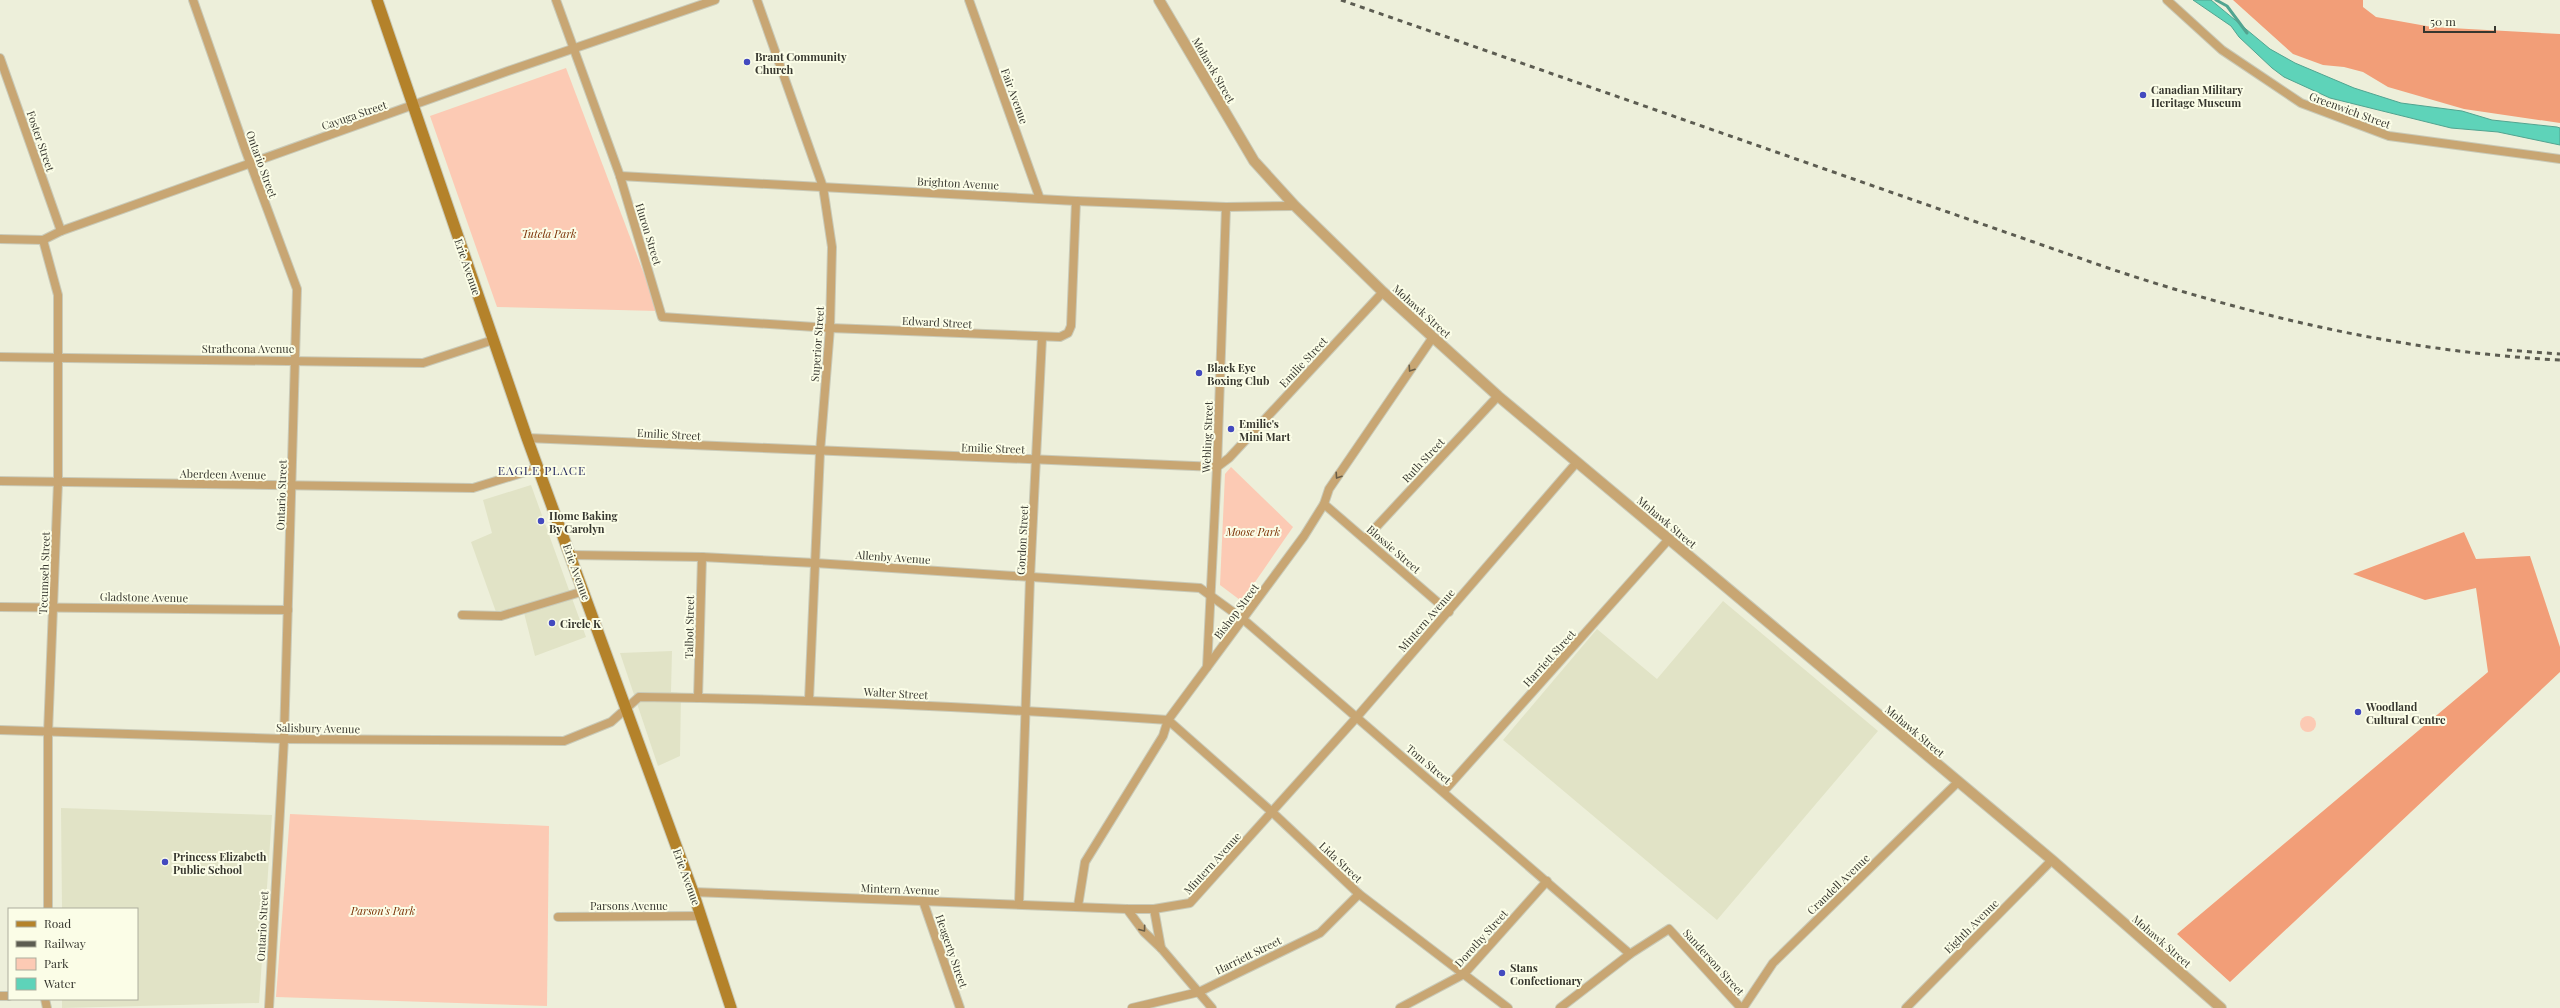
<svg xmlns="http://www.w3.org/2000/svg" width="2560" height="1008" viewBox="0 0 2560 1008" font-family="'Playfair Display',serif">
	<rect width="100%" height="100%" fill="#edefda"/>
	<g fill="#e1e3c6">
		<path d="M531 485 586 637 535 656 523 609 496 612 471 542 492 533 483 500Z"/>
		<path d="M1723 601 1878 731 1717 920 1503 740 1597 629 1657 679Z"/>
		<path d="M672 651 671 692 681 693 680 756 658 766 620 653Z"/>
		<path d="M61 808 272 815 259 1003 62 1008V999H137V909H62Z"/>
	</g>
	<g fill="#fccab4">
		<path d="M566 68 658 311 497 307 430 116Z"/>
		<path d="M1231 467 1293 527 1244 598 1240 600 1220 585 1225 474Z"/>
		<circle cx="2308" cy="724" r="8"/>
		<path d="M290 814 549 826 547 1006 276 997Z"/>
	</g>
	<g fill="#f29e78">
		<path d="M2233 0H2363V7L2376 17 2432 27 2560 34V123L2464 109 2388 87 2363 72 2344 67 2323 65 2293 54Z"/>
		<path d="M2464 532 2476 559 2530 556 2560 647V672L2230 982 2177 934 2488 672 2476 588 2425 600 2353 574Z"/>
	</g>
	<path fill="#5ed3b9" stroke="#52a490" d="M2193 0H2211L2270 49 2295 63 2354 88 2401 103 2462 111 2492 120 2557 127 2560 128V145L2498 132 2451 128 2330 98 2284 77 2272 68 2239 37 2231 26Z"/>
	<g fill="none" stroke-linecap="round" stroke-linejoin="round">
		<path stroke="#52a490" stroke-width="3" d="M2216 0 2227 6 2247 33"/>
		<defs>
			<g id="minor">
				<path d="M193 0 245 149 297 289 284 739 269 1008"/>
				<path d="M556 0 620 176 662 317 830 328 1060 337 1068 333 1071 326 1076 201"/>
				<path d="M757 0 823 187 832 247 830 328 820 452 809 700"/>
				<path d="M969 0 1040 199"/>
				<path d="M2167 0 2222 50 2301 103 2389 136 2560 159"/>
				<path d="M0 58 61 231"/>
				<path d="M620 176 1076 201 1226 207 1295 206"/>
				<path d="M0 239 43 240 61 231 508 71 715 0"/>
				<path d="M43 240 58 295V482L48 733V909"/>
				<path d="M0 357 423 363 493 340"/>
				<path d="M527 438 1217 467 1229 458 1383 292"/>
				<path d="M0 481 473 488 538 468"/>
				<path d="M1324 504 1449 612"/>
				<path d="M1365 539 1498 396"/>
				<path d="M571 555 702 557 815 563 1200 588 1244 620 1630 954"/>
				<path d="M0 607 288 610"/>
				<path d="M462 615 501 616 584 591"/>
				<path d="M1207 667 1217 467 1226 207"/>
				<path d="M698 698 702 557"/>
				<path d="M1168 720 1272 812 1359 894 1508 1008"/>
				<path d="M0 730 284 739 564 741 611 722 639 697C816 699 992 708 1168 720"/>
				<path d="M1444 791 1669 539"/>
				<path d="M693 892 1127 909H1154L1190 903 1356 718 1577 462"/>
				<path d="M923 901 960 1008"/>
				<path d="M1019 903 1030 578 1042 338"/>
				<path d="M1078 906 1085 862 1163 736 1168 720 1304 536 1324 504 1329 489 1433 337"/>
				<path d="M1127 909 1144 932 1161 948 1212 1008"/>
				<path d="M1154 909 1161 948"/>
				<path d="M558 917 701 916"/>
				<path d="M0 996H9"/>
				<path d="M45 999 47 1008"/>
				<path d="M1132 1008 1199 992 1320 933 1359 894"/>
				<path d="M1400 1008 1464 974 1547 881"/>
				<path d="M1560 1008 1630 954 1669 929 1741 1008"/>
				<path d="M1743 1008 1773 963 1958 782"/>
				<path d="M1906 1008 2052 860"/>
			</g>
			<path id="tertiary" d="M1159 0 1254 161 1295 206 1383 292 1498 396 2052 860 2221 1008"/>
			<path id="secondary" d="M377 0 527 438 693 892 731 1008"/>
		</defs>
		<use href="#minor" stroke="#c9cab8" stroke-width="10"/>
		<use href="#tertiary" stroke="#c9cab8" stroke-width="12"/>
		<use href="#secondary" stroke="#c9cab8" stroke-width="13"/>
		<use href="#minor" stroke="#c8a673" stroke-width="8"/>
		<use href="#tertiary" stroke="#c8a673" stroke-width="10"/>
		<use href="#secondary" stroke="#b4822a" stroke-width="11"/>
		<g stroke="#5c5c51" stroke-width="3" stroke-dasharray="5 5" stroke-linecap="butt">
			<path d="M1341 0 2108 268C2255 317 2405 352 2560 360"/>
			<path d="M2507 350 2560 354"/>
		</g>
	</g>
	<defs><path id="oneway-chevron" d="M-2-3.5L2.5 0L-2 3.5" fill="none" stroke-width="1.6" stroke-linecap="round" stroke-linejoin="round"/></defs>
	<g stroke="#6a5e47">
		<use href="#oneway-chevron" transform="translate(1411 369) rotate(124)"/>
		<use href="#oneway-chevron" transform="translate(1338 476) rotate(124)"/>
		<use href="#oneway-chevron" transform="translate(1143 929) rotate(54)"/>
	</g>
	<g fill="#434abf" stroke="#fbfde7" stroke-width="1.5">
		<circle cx="747" cy="62" r="4"/>
		<circle cx="2143" cy="95" r="4"/>
		<circle cx="1199" cy="373" r="4"/>
		<circle cx="1231" cy="429" r="4"/>
		<circle cx="541" cy="521" r="4"/>
		<circle cx="552" cy="623" r="4"/>
		<circle cx="2358" cy="712" r="4"/>
		<circle cx="165" cy="862" r="4"/>
		<circle cx="1502" cy="973" r="4"/>
	</g>
	<g text-anchor="middle" dominant-baseline="central" stroke-width="4" stroke-linejoin="round" paint-order="stroke">
		<g font-size="11" font-weight="bold" fill="#37372f" stroke="#fbfde7" text-anchor="start">
			<text x="755" y="56">Brant Community<tspan x="755" dy="13">Church</tspan></text>
			<text x="2151" y="89">Canadian Military<tspan x="2151" dy="13">Heritage Museum</tspan></text>
			<text x="1207" y="367">Black Eye<tspan x="1207" dy="13">Boxing Club</tspan></text>
			<text x="1239" y="423">Emilie's<tspan x="1239" dy="13">Mini Mart</tspan></text>
			<text x="549" y="515">Home Baking<tspan x="549" dy="13">By Carolyn</tspan></text>
			<text x="560" y="623">Circle K</text>
			<text x="2366" y="706">Woodland<tspan x="2366" dy="13">Cultural Centre</tspan></text>
			<text x="173" y="856">Princess Elizabeth<tspan x="173" dy="13">Public School</tspan></text>
			<text x="1510" y="967">Stans<tspan x="1510" dy="13">Confectionary</tspan></text>
		</g>
		<g font-size="11" fill="#37372f" stroke="#fbfde7">
			<text transform="translate(1214 70) rotate(60)">Mohawk Street</text>
			<text transform="translate(1015 96) rotate(70)">Fair Avenue</text>
			<text transform="translate(2350 110) rotate(20)">Greenwich Street</text>
			<text transform="translate(354 115) rotate(-19)">Cayuga Street</text>
			<text transform="translate(41 141) rotate(71)">Foster Street</text>
			<text transform="translate(262 164) rotate(70)">Ontario Street</text>
			<text transform="translate(958 183) rotate(3)">Brighton Avenue</text>
			<text transform="translate(649 234) rotate(73)">Huron Street</text>
			<text transform="translate(468 267) rotate(71)">Erie Avenue</text>
			<text transform="translate(1422 311) rotate(42)">Mohawk Street</text>
			<text transform="translate(937 322) rotate(3)">Edward Street</text>
			<text transform="translate(817 344) rotate(-86)">Superior Street</text>
			<text x="248" y="348">Strathcona Avenue</text>
			<text transform="translate(1303 362) rotate(-47)">Emilie Street</text>
			<text transform="translate(669 434) rotate(3)">Emilie Street</text>
			<text transform="translate(1207 437) rotate(-88)">Webling Street</text>
			<text transform="translate(993 448) rotate(2)">Emilie Street</text>
			<text transform="translate(1423 460) rotate(-47)">Ruth Street</text>
			<text transform="translate(223 474) rotate(1)">Aberdeen Avenue</text>
			<text transform="translate(281 495) rotate(-88)">Ontario Street</text>
			<text transform="translate(1667 522) rotate(40)">Mohawk Street</text>
			<text transform="translate(1022 540) rotate(-87)">Gordon Street</text>
			<text transform="translate(1394 549) rotate(41)">Blossie Street</text>
			<text transform="translate(893 557) rotate(4)">Allenby Avenue</text>
			<text transform="translate(577 572) rotate(70)">Erie Avenue</text>
			<text transform="translate(44 573) rotate(-88)">Tecumseh Street</text>
			<text transform="translate(144 597) rotate(1)">Gladstone Avenue</text>
			<text transform="translate(1236 611) rotate(-53)">Bishop Street</text>
			<text transform="translate(1426 620) rotate(-49)">Mintern Avenue</text>
			<text transform="translate(689 627) rotate(-89)">Talbot Street</text>
			<text transform="translate(1549 658) rotate(-48)">Harriett Street</text>
			<text transform="translate(896 693) rotate(3)">Walter Street</text>
			<text transform="translate(318 728) rotate(1)">Salisbury Avenue</text>
			<text transform="translate(1915 731) rotate(40)">Mohawk Street</text>
			<text transform="translate(1429 764) rotate(40)">Tom Street</text>
			<text transform="translate(1341 862) rotate(43)">Lida Street</text>
			<text transform="translate(1212 863) rotate(-48)">Mintern Avenue</text>
			<text transform="translate(687 877) rotate(70)">Erie Avenue</text>
			<text transform="translate(1838 884) rotate(-44)">Crandell Avenue</text>
			<text transform="translate(900 889) rotate(2)">Mintern Avenue</text>
			<text x="629" y="905">Parsons Avenue</text>
			<text transform="translate(262 926) rotate(-87)">Ontario Street</text>
			<text transform="translate(1971 926) rotate(-45)">Eighth Avenue</text>
			<text transform="translate(1481 938) rotate(-48)">Dorothy Street</text>
			<text transform="translate(2162 941) rotate(41)">Mohawk Street</text>
			<text transform="translate(952 951) rotate(71)">Heagerty Street</text>
			<text transform="translate(1248 955) rotate(-26)">Harriett Street</text>
			<text transform="translate(1714 962) rotate(48)">Sanderson Street</text>
		</g>
		<g font-size="11" font-style="italic" fill="#7a3003" stroke="#fbfde7">
			<text x="549" y="233">Tutela Park</text>
			<text x="1253" y="531">Moose Park</text>
			<text x="383" y="910">Parson's Park</text>
		</g>
		<g font-size="12" letter-spacing="1" fill="#1e225b" stroke="#fbfde7">
			<text x="542" y="470">EAGLE PLACE</text>
		</g>
	</g>
	<rect x="8" y="908" width="130" height="92" fill="#fbfde7" stroke="#adae9d"/>
	<rect x="16" y="921" width="20" height="6" fill="#b4822a" stroke="#adae9d"/>
	<text x="44" y="928" font-size="12" fill="#37372f">Road</text>
	<rect x="16" y="941" width="20" height="6" fill="#5c5c51" stroke="#adae9d"/>
	<text x="44" y="948" font-size="12" fill="#37372f">Railway</text>
	<rect x="16" y="958" width="20" height="12" fill="#fccab4" stroke="#adae9d"/>
	<text x="44" y="968" font-size="12" fill="#37372f">Park</text>
	<rect x="16" y="978" width="20" height="12" fill="#5ed3b9" stroke="#adae9d"/>
	<text x="44" y="988" font-size="12" fill="#37372f">Water</text>
	<path d="M2424 26v6h71v-6" fill="none" stroke="#37372f" stroke-width="2"/>
	<text x="2430" y="26" font-size="12" fill="#37372f" stroke="#fbfde7" stroke-width="3" paint-order="stroke">50 m</text>
</svg>
